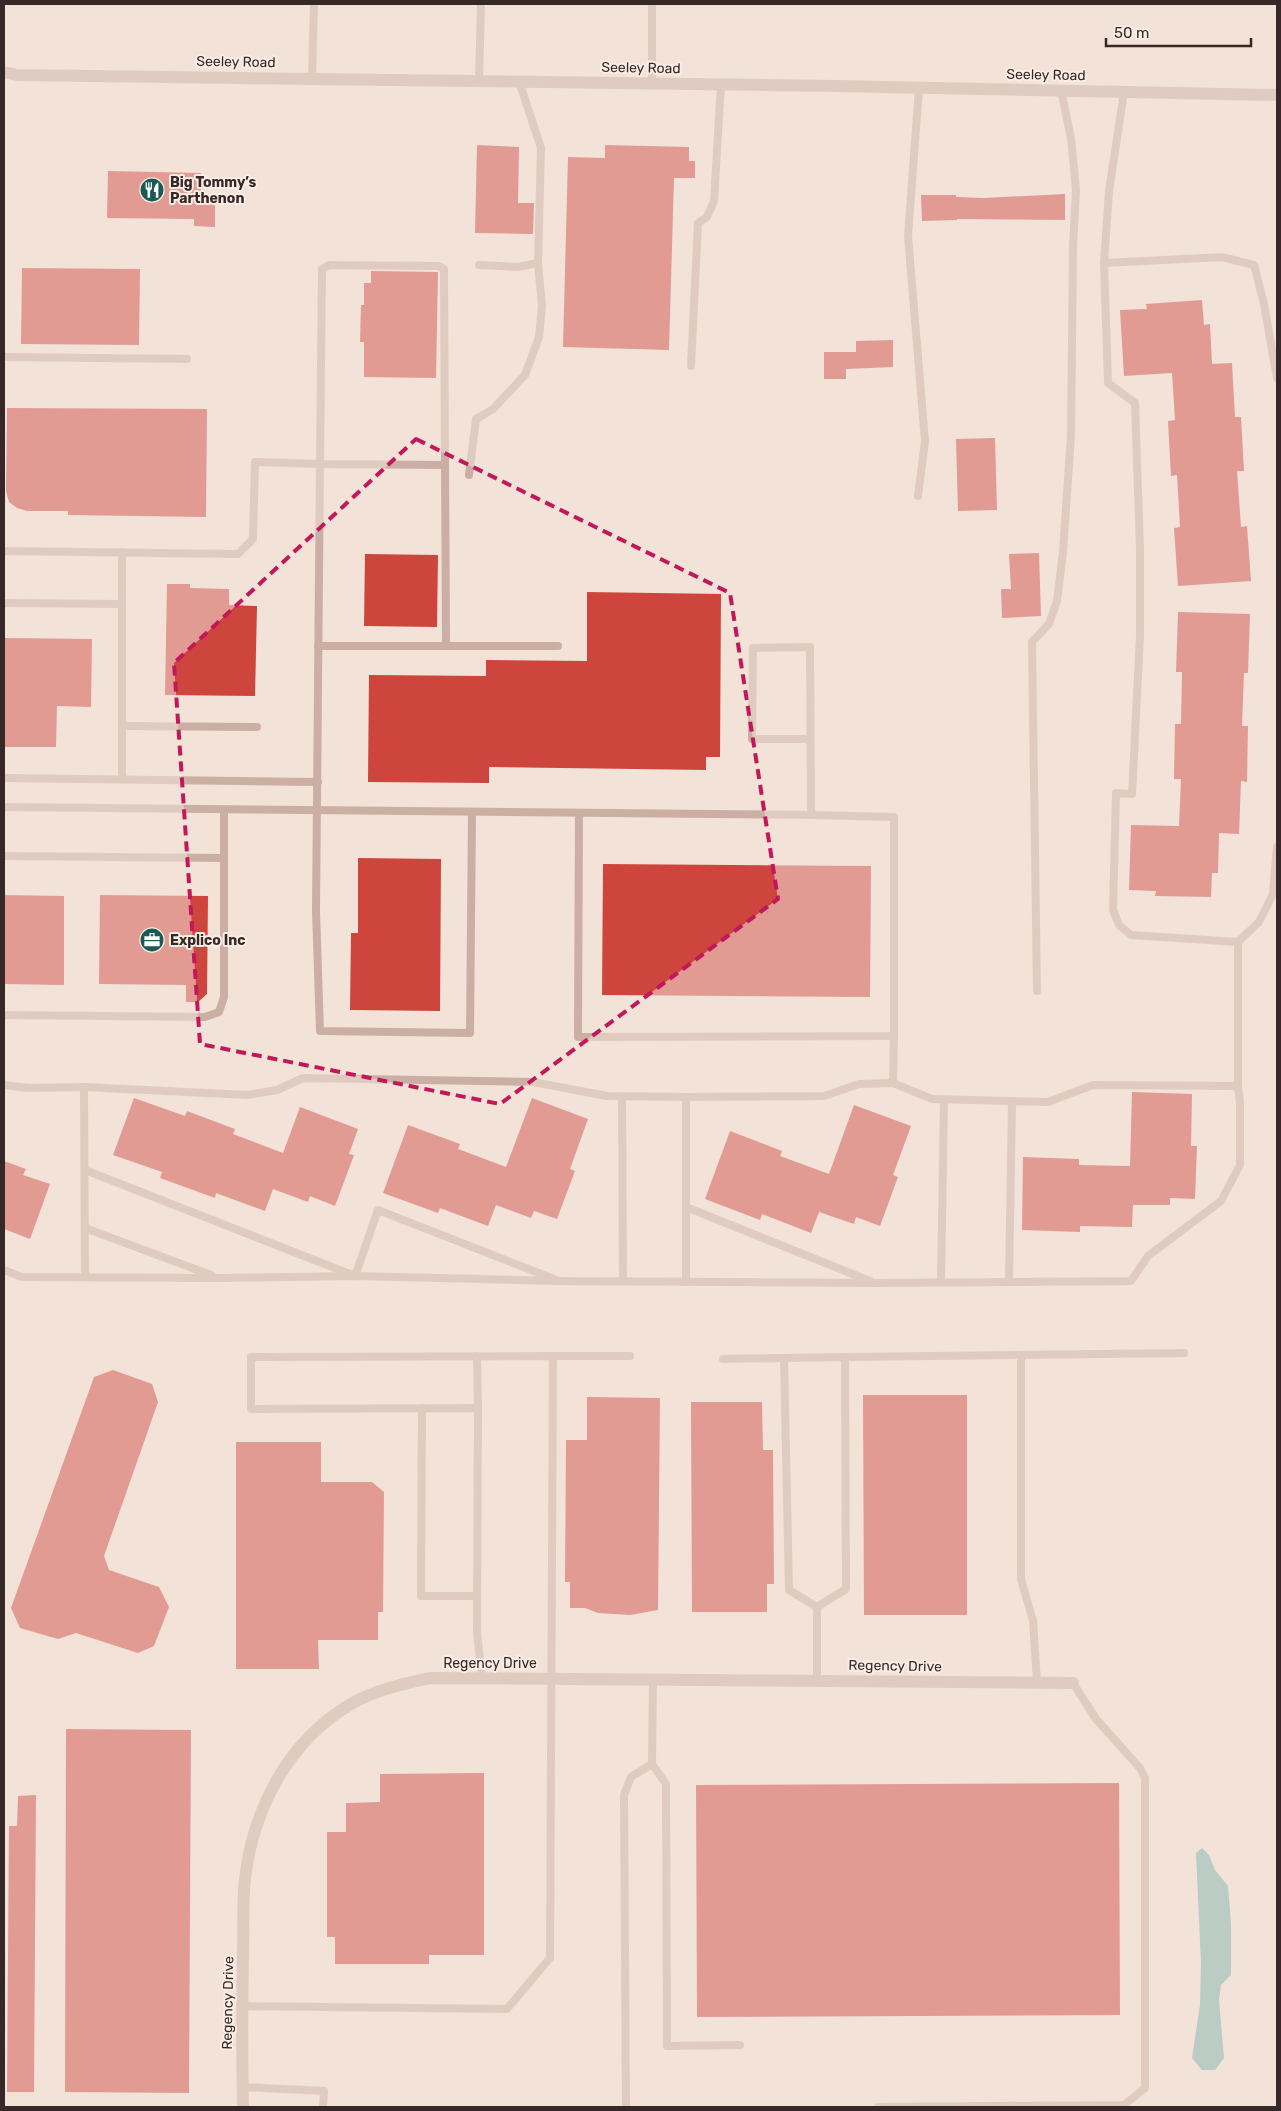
<svg xmlns="http://www.w3.org/2000/svg" width="1281" height="2111" viewBox="0 0 1281 2111" font-family="Rubik,sans-serif">
	<rect width="100%" height="100%" fill="#f3e2d8"/>
	<path fill="#76b1a9" d="M1202 1848 1209 1855 1215 1870 1228 1886 1231 1924V1975L1221 1985 1219 2000 1224 2058 1215 2070H1202L1192 2058 1200 2005 1201 1963 1196 1853Z"/>
	<g fill="#cd453c">
		<path d="M477 145 519 147 518 203H534L533 234 475 233Z"/>
		<path d="M605 145 689 147V161H695V178H674L669 350 563 347 568 157 605 158Z"/>
		<path d="M108 171 201 173V203H215V227L194 226V219L107 218Z"/>
		<path d="M1065 194V220L957 219V220L922 221 921 195H956V197L983 198Z"/>
		<path d="M22 268 140 269 139 345 21 344Z"/>
		<path d="M371 271 438 272 436 378 364 377V342H360L361 305H364V283H371Z"/>
		<path d="M1202 300 1204 325 1210 324 1212 364 1232 363 1235 417H1241L1244 471H1237L1241 527 1247 526 1251 581 1178 586 1174 528 1180 527 1177 475 1171 476 1168 421 1175 420 1172 373 1124 376 1120 310 1147 309 1146 304Z"/>
		<path d="M893 340V367L846 369V379H824V352H856V341Z"/>
		<path d="M7 408 207 409 206 517 68 515V511H27L17 508 9 502 6 491Z"/>
		<path d="M995 438 997 510 958 511 956 439Z"/>
		<path d="M1039 553 1041 616 1002 618 1001 589H1011L1009 554Z"/>
		<path d="M365 554 438 555 437 627 364 626Z"/>
		<path d="M167 584H190V588L229 589V605L257 606 255 696 165 695Z"/>
		<path d="M587 592 721 594 720 757H706V770L489 767V783L368 782 369 675 486 676V660L587 661Z"/>
		<path d="M1178 612 1250 614 1248 673H1244L1242 726H1248L1247 782 1241 781 1239 834 1219 833 1218 873H1212L1211 897 1155 896 1156 891 1129 890 1131 825 1179 826 1181 779H1174L1175 724H1181L1182 672H1176Z"/>
		<path d="M4 638 92 639 91 707 57 706 56 747H4Z"/>
		<path d="M358 858 441 859 440 1011 350 1010 351 933H358Z"/>
		<path d="M603 864 871 866 870 997 602 995Z"/>
		<path d="M4 895 64 896V985L4 984Z"/>
		<path d="M100 895 208 896 207 994 198 1002H186V985L99 984Z"/>
		<path d="M1132 1092 1192 1094 1191 1146H1197L1195 1199 1170 1198V1205H1133L1132 1227 1080 1226V1232L1022 1230 1023 1157 1079 1159V1165L1130 1166Z"/>
		<path d="M134 1098 185 1116 187 1111 235 1129 233 1134 283 1153 300 1107 358 1129 349 1154 354 1155 335 1206 310 1196 308 1202 273 1189 265 1211 216 1193 215 1198 160 1178 162 1172 113 1155Z"/>
		<path d="M532 1098 588 1119 570 1169 575 1171 557 1219 534 1211 531 1218 496 1205 488 1226 440 1208 438 1213 383 1193 408 1125 460 1144 458 1149 506 1167Z"/>
		<path d="M854 1105 911 1126 893 1175 898 1177 880 1226 856 1217 854 1224 819 1212 811 1233 762 1214 760 1220 705 1199 730 1131 782 1151 780 1156 829 1174Z"/>
		<path d="M4 1161 26 1169 23 1175 50 1184 30 1239 4 1229Z"/>
		<path d="M113 1370 152 1384 158 1402 104 1556 109 1570 159 1587 169 1607 154 1646 138 1653 76 1633 58 1639 20 1628 11 1608 94 1377Z"/>
		<path d="M863 1395H967V1615H864Z"/>
		<path d="M587 1397 660 1398 658 1610 630 1615 598 1613 585 1608H570V1582H565L566 1440H587Z"/>
		<path d="M691 1402H762L763 1450H773L774 1584H767V1612H692Z"/>
		<path d="M236 1442H321V1482H372L384 1492 383 1612H378V1640H318L319 1669H236Z"/>
		<path d="M66 1729 191 1730 189 2093 65 2092Z"/>
		<path d="M484 1773V1955H429V1964H335V1937H327V1832H346V1803L380 1802V1774Z"/>
		<path d="M1119 1783 1120 2015 697 2017 696 1785Z"/>
		<path d="M36 1795 34 2092H7L9 1826H17L18 1796Z"/>
	</g>
	<g fill="none" stroke-linecap="round" stroke-linejoin="round">
		<g stroke="#cbafa4" stroke-width="8">
			<path d="M312 78 314 4"/>
			<path d="M479 81 481 4"/>
			<path d="M652 83V4"/>
			<path d="M1124 92 1109 191 1104 263 1222 257 1254 265 1264 304 1277 378"/>
			<path d="M1104 263 1108 383 1135 403 1140 550V635L1132 794 1116 793 1113 910 1119 925 1131 935 1238 942"/>
			<path d="M479 265 518 267 538 263"/>
			<path d="M4 357 187 359"/>
			<path d="M691 366 698 223 707 217 714 201 721 84"/>
			<path d="M445 465 320 464 322 269 329 265 439 266 444 269 446 646"/>
			<path d="M469 475 476 419 493 409 525 375 539 337 542 306 538 263 541 148 519 81"/>
			<path d="M918 496 925 441 908 236 919 88"/>
			<path d="M4 551 238 554 253 539 255 462 320 464 316 911 320 1031 470 1033 472 812"/>
			<path d="M4 603 122 604"/>
			<path d="M318 646H558"/>
			<path d="M122 726 257 727"/>
			<path d="M810 739H752L753 648 810 647 811 815"/>
			<path d="M4 778 318 782"/>
			<path d="M122 779V552"/>
			<path d="M4 807 811 815 894 817V1036L578 1037 579 813"/>
			<path d="M4 856 224 858"/>
			<path d="M1037 991 1032 642 1049 624 1057 601 1063 552 1071 435 1073 248 1076 190 1071 138 1061 91"/>
			<path d="M4 1015 205 1017 219 1012 224 997V810"/>
			<path d="M893 1083 894 1036"/>
			<path d="M4 1085 28 1088 84 1087"/>
			<path d="M1238 1086V942L1259 922 1273 894 1277 847"/>
			<path d="M622 1096 623 1281"/>
			<path d="M686 1097V1282"/>
			<path d="M85 1170 355 1276 378 1210 554 1279"/>
			<path d="M686 1207 870 1281"/>
			<path d="M85 1228 211 1275"/>
			<path d="M4 1270 22 1277 217 1278 355 1276 559 1281 874 1283 1131 1281 1148 1256 1221 1201 1240 1165V1103L1238 1086 1093 1085 1048 1102 932 1099 893 1083 859 1084 824 1096 686 1097 607 1096 533 1082 303 1078 277 1090 247 1095 84 1087 85 1277"/>
			<path d="M941 1282 944 1100"/>
			<path d="M1009 1282 1012 1101"/>
			<path d="M1021 1355V1579L1033 1621 1037 1682"/>
			<path d="M477 1356 478 1408"/>
			<path d="M553 1356H630"/>
			<path d="M784 1358 845 1357"/>
			<path d="M723 1359 784 1358 789 1590 817 1607"/>
			<path d="M422 1408 421 1596H477"/>
			<path d="M653 1679 652 1764 666 1784 667 2046 740 2045"/>
			<path d="M817 1680V1607L846 1589 845 1357 1184 1353"/>
			<path d="M242 2006 507 2009 550 1958 553 1356 251 1357V1409L478 1408 477 1633 482 1677"/>
			<path d="M242 2087 324 2091 323 2107"/>
			<path d="M626 2107 624 1795 631 1777 652 1764"/>
			<path d="M878 2107 1124 2105 1145 2088V1778L1140 1768 1096 1719 1073 1683"/>
		</g>
		<g stroke="#cbafa4" stroke-width="12">
			<path d="M4 72 17 75 837 86 1277 95"/>
			<path d="M243 2107C242 2057 242 2006 243 1955 244 1930 242 1904 245 1879 253 1809 288 1741 351 1704 375 1690 403 1684 430 1678L1073 1683"/>
		</g>
	</g>
	<path d="M0 0H1281V2111H0ZM416 439 730 593 778 899 500 1104 200 1044 174 663Z" fill="#f3e2d8" fill-opacity=".55" fill-rule="evenodd"/>
	<path fill="none" stroke="#c2185b" stroke-width="4" stroke-dasharray="10 6" stroke-linejoin="round" d="M416 439 730 593 778 899 500 1104 200 1044 174 663Z"/>
	<defs>
		<symbol id="restaurant-disc" viewBox="-11 -11 22 22"><circle r="9.5" fill="#195a53" stroke="#faede5"/><path d="M-5-6h1v4h1v-4h1v4h1v-4h1v5L-1.5 .5V6h-2V.5L-5-1ZM5-6V6H3V1.5H1.5Q1.5-4 5-6Z" fill="#fff"/></symbol>
		<symbol id="office-disc" viewBox="-11 -11 22 22"><circle r="9.5" fill="#195a53" stroke="#faede5"/><path d="M-6-3h4V-5.5h4V-3h4V5H-6ZM-1-4.5V-3h2v-1.5ZM-6 0V1H6V0Z" fill="#fff"/></symbol>
	</defs>
	<g fill-rule="evenodd">
		<use href="#restaurant-disc" x="138" y="176" width="28" height="28"/>
		<use href="#office-disc" x="138" y="926" width="28" height="28"/>
	</g>
	<g text-anchor="middle" dominant-baseline="central" stroke-width="4" stroke-linejoin="round" paint-order="stroke">
		<g font-size="14" fill="#362826" stroke="#faede5">
			<text transform="translate(236 62) rotate(1)">Seeley Road</text>
			<text transform="translate(641 68) rotate(1)">Seeley Road</text>
			<text transform="translate(1046 75) rotate(1)">Seeley Road</text>
			<text x="490" y="1663">Regency Drive</text>
			<text transform="translate(895 1666) rotate(1)">Regency Drive</text>
			<text transform="translate(228 2003) rotate(-89)">Regency Drive</text>
		</g>
		<g font-size="14" font-weight="bold" fill="#362826" stroke="#faede5" text-anchor="start">
			<text x="170" y="182">Big Tommy’s<tspan x="170" dy="16">Parthenon</tspan></text>
			<text x="170" y="940">Explico Inc</text>
		</g>
	</g>
	<rect width="1281" height="2111" fill="none" stroke="#362826" stroke-width="10"/>
	<path d="M1106 38v8h145v-8" fill="none" stroke="#362826" stroke-width="2.5"/>
	<text x="1114" y="38" font-size="15" fill="#362826" stroke="#faede5" stroke-width="4" paint-order="stroke">50 m</text>
</svg>
